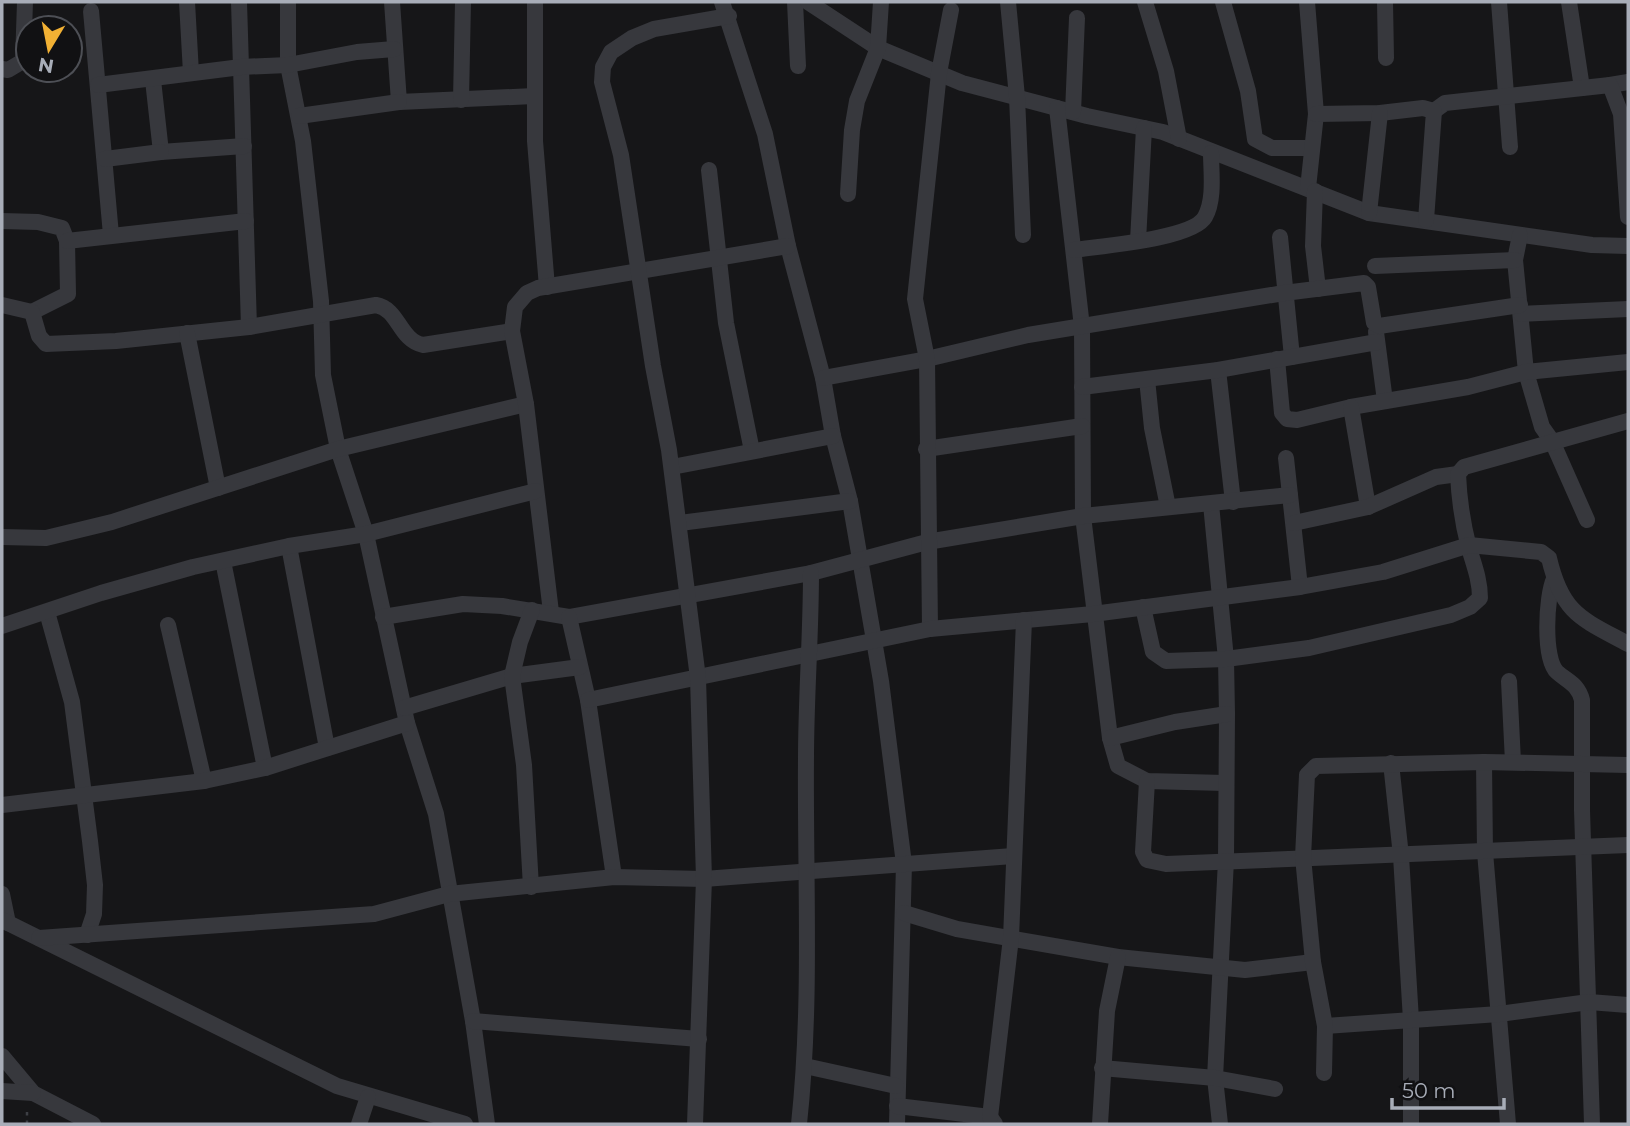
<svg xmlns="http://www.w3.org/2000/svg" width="1630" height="1126" viewBox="0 0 1630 1126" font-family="Montserrat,sans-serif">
	<rect width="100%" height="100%" fill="#161618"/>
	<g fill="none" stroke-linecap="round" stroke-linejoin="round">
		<path stroke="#3d3f44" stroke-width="2.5" stroke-dasharray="3.5 5" stroke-linecap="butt" d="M27 1124V1107"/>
		<g stroke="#37383d" stroke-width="16">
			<path d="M187 2 191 73"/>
			<path d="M239 2 249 327"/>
			<path d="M288 2V65L303 141 321 301 323 375 338 449 366 534 407 723 436 814 473 1021 487 1124"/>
			<path d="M392 2 399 102 534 96"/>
			<path d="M535 2V141L547 287"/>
			<path d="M722 2 765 134 788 246 823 378 833 436 850 501 881 681 904 864 897 1124"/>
			<path d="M795 2 798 66"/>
			<path d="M808 2 878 48 962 83 1087 116 1163 132 1369 213 1592 245 1628 246"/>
			<path d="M1008 2 1017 97 1023 235"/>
			<path d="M1145 2 1166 71 1179 139"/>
			<path d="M1223 2 1248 91 1255 139 1272 148H1312"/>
			<path d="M1307 2 1316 114 1308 188"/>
			<path d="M1385 2 1386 58"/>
			<path d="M1499 2 1510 147"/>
			<path d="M1569 2 1582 88"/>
			<path d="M91 11 111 235"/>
			<path d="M2 69 8 70 23 61 25 2"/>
			<path d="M153 80 161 152 244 146"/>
			<path d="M98 85 241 67 288 65 357 52 394 49"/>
			<path d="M1610 85 1628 82"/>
			<path d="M461 100 463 2"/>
			<path d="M1057 108 1082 327 1083 516 1110 738 1118 766 1147 781 1225 783"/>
			<path d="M1434 111 1445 103 1610 85 1621 114 1628 217"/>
			<path d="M1073 112 1077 18"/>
			<path d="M1316 114 1380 113 1423 108 1434 111 1426 220"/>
			<path d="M299 116 399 102"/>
			<path d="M105 159 161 152"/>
			<path d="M709 170 726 323 752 451"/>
			<path d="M1315 191 1313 246 1318 289"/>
			<path d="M848 194 852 130 857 101 878 48 881 2"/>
			<path d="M1369 213 1380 113"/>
			<path d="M2 221 38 222 62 228 67 241 68 294 32 312"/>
			<path d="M1520 235 1515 260 1526 372 1542 427 1552 441 1587 520"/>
			<path d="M1280 237 1292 357"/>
			<path d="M67 241 246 221"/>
			<path d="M1138 241 1144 128"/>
			<path d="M1074 250C1100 246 1193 239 1205 217 1215 199 1211 172 1211 153"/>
			<path d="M1375 266 1515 260"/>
			<path d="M2 305 32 312 39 336 46 344 116 341 249 327 376 305C399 309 399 340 423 345L512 331"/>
			<path d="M1521 314 1628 309"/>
			<path d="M1376 332 1385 401"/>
			<path d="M187 333 218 488"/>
			<path d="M1277 359 1282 413 1287 419 1297 420 1351 407 1468 387 1526 372 1628 362"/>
			<path d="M1218 370 1233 502"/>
			<path d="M823 378 927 359 1028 335 1284 293 1364 283 1368 287 1374 323 1379 326 1520 305"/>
			<path d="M1147 379 1152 428 1168 507"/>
			<path d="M1082 387 1218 370 1377 342"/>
			<path d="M1351 407 1368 507"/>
			<path d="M926 449 1082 426"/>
			<path d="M1286 458 1300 587"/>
			<path d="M672 467 833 436"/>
			<path d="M1211 504 1226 659 1227 714 1226 860 1215 1078 1220 1124"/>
			<path d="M680 523 850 501"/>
			<path d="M1294 523 1368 507 1436 477 1458 474"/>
			<path d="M2 537 46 538 112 522 338 449 526 404"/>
			<path d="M289 546 327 748"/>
			<path d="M223 561 265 768"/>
			<path d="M1554 579C1546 596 1543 659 1557 672 1568 682 1578 684 1582 700V810L1592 1124"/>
			<path d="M1143 607 1153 652 1166 661 1226 659 1309 648 1451 615 1470 607 1480 598C1480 580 1474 565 1469 548 1463 525 1459 498 1458 474L1464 467 1628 421"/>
			<path d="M47 612 72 702 90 841 95 885 94 914 87 935"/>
			<path d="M551 612 526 404 512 331 515 307 527 293 538 288 788 246"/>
			<path d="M383 617 463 604 502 606 569 617 811 573 927 542 1083 516 1290 495"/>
			<path d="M569 617 588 700 614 877"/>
			<path d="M168 625 204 781"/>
			<path d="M2 626 101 593 193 567 289 546 366 534 536 491"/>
			<path d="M930 629 927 359 915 299 939 73 951 10"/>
			<path d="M1509 681 1513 762"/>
			<path d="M588 700 930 629 1093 614 1300 587 1383 572 1469 545 1541 552 1549 558C1562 614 1582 619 1628 644"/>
			<path d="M404 708 512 676 580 667"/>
			<path d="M1110 738 1175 722 1227 714"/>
			<path d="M1484 762 1485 852 1508 1124"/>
			<path d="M1391 763 1401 856 1411 1020V1124"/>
			<path d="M1147 781 1143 852 1147 860 1166 864 1628 845"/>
			<path d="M2 805 204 781 265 768 407 723"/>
			<path d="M531 887 524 765 512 676 520 642 532 610"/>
			<path d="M2 894 8 923"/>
			<path d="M904 913 957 929 1118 957 1245 970 1313 962"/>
			<path d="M2 920 337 1086 465 1124"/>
			<path d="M39 938 374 914 449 894 614 877 704 879 1013 856"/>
			<path d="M473 1021 699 1039"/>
			<path d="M1325 1026 1499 1014 1589 1002 1628 1005"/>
			<path d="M2 1056 33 1093 93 1124"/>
			<path d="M805 1066 896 1086"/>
			<path d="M1102 1068 1215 1078 1275 1089"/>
			<path d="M1324 1073 1325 1026 1313 962 1303 857 1307 775 1316 766 1484 762 1628 765"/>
			<path d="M2 1091 33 1093"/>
			<path d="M897 1106 990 1117 995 1124"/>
			<path d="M990 1117 1011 938 1024 620"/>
			<path d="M359 1124 368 1097"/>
			<path d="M695 1124 704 879 698 678 669 450 653 366 621 155 602 82 603 67 611 52 632 38 654 29 729 16"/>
			<path d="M799 1124C812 1003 805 880 806 758 806 697 811 635 811 573"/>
			<path d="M1100 1124 1107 1011 1118 957"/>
		</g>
	</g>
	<rect width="1630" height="1126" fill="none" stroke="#a8adb8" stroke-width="7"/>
	<g transform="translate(49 49) rotate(190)"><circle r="33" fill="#111113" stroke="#4d4f55" stroke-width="2"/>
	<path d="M0-5L12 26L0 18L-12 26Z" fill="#f2b134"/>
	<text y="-10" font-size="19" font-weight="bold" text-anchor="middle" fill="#a8adb8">N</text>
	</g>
	<path d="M1392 1098v10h112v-10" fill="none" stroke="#a8adb8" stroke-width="3.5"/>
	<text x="1402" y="1098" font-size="21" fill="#a8adb8" stroke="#111113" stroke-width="5" paint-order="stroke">50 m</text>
</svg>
